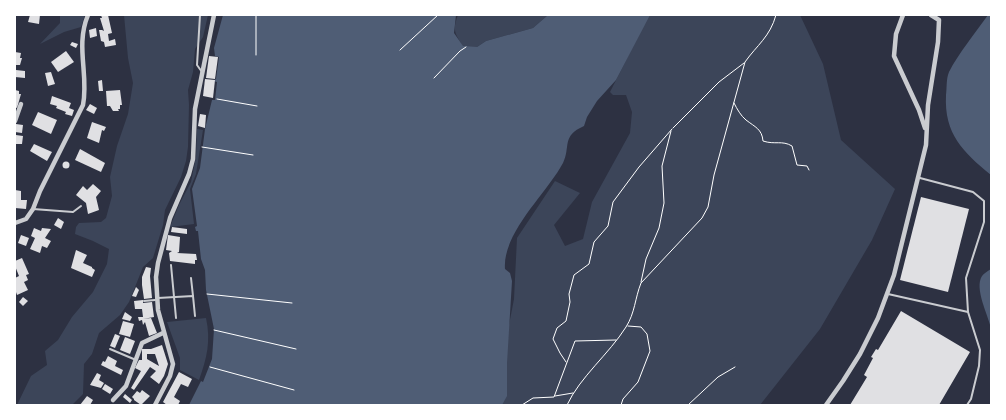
<svg xmlns="http://www.w3.org/2000/svg" width="1006" height="420" viewBox="0 0 1006 420" font-family="'Source Sans 3',sans-serif">
	<rect width="100%" height="100%" fill="#2d3142"/>
	<g fill="#3c4559">
		<path d="M60 15H85L81 27 64 32 40 44 60 23Z"/>
		<path d="M124 15H208L203 37 195 49 193 72 188 90 189 105 188 147 186 161 181 177 165 210 163 225 153 258 143 267 129 302 120 315 99 333 92 354 84 364 83 394 72 405H17L31 376 47 365 45 351 58 340 72 317 93 292 107 264 109 249 93 241 75 234 76 227 79 223 101 222 106 218 112 196 110 177 117 146 128 114 133 83 128 58Z"/>
		<path d="M458 15H548L533 28 486 41 477 47H463C455 33 452 31 458 15Z"/>
		<path d="M649 15H800L823 64 841 140 895 189 872 240 820 329 760 405H501L508 330 514 299 517 238 555 181 580 193 554 225 565 246 583 239 592 202 630 133 632 112 626 95H613L610 92Z"/>
		<path d="M197 129 203 130 196 174 190 189 194 224 170 227 179 205 191 182 196 157Z"/>
		<path d="M206 318C211 341 207 358 199 380L180 370V358L167 322Z"/>
	</g>
	<g fill="#4f5d75">
		<path d="M223 15H456L454 33 463 46 477 47 486 41 533 28 548 15H650L616 80 597 101 587 117 584 126C561 136 571 147 563 163 547 193 502 233 505 269L510 273 512 281 507 363V396L502 405H189L201 381 203 382 212 359 214 329 206 290 205 270 201 259 198 231H196L195 227 197 226 192 189 200 168 205 129 212 100H215L217 82 213 81 216 79 219 57 215 56 214 48Z"/>
		<path d="M988 15H991V175C963 152 944 134 946 95 947 88 946 79 949 72 958 54 976 32 988 15Z"/>
		<path d="M991 269V328C988 315 974 288 982 276 984 273 988 271 991 269Z"/>
	</g>
	<g fill="#e0e0e3" fill-rule="evenodd">
		<path d="M30 15H40L39 24 28 22Z"/>
		<path d="M101 15H108L112 33 108 34 109 41 115 39 116 45 105 47 104 42 101 41 99 30H102L104 31 100 18H102Z"/>
		<path d="M96 28 97 36 90 38 89 30Z"/>
		<path d="M72 42 78 44 76 48 70 45Z"/>
		<path d="M66 51 74 62 58 72 51 62Z"/>
		<path d="M15 52 21 53 20 58H22L20 65H15Z"/>
		<path d="M209 56 218 57 215 79 206 78Z"/>
		<path d="M16 70 25 71V78L15 77Z"/>
		<path d="M51 72 55 84 48 86 45 73Z"/>
		<path d="M205 79 215 80 213 98 203 96Z"/>
		<path d="M102 80 103 91H99L98 81Z"/>
		<path d="M15 90 19 91V94H21L17 108 15 107Z"/>
		<path d="M120 90 122 105H120V109H118L119 111H113L110 106H107L106 91Z"/>
		<path d="M52 96 71 103 69 108 74 110 72 116 65 114 66 112 56 108 57 106 50 104Z"/>
		<path d="M90 104 97 108 94 114 86 110Z"/>
		<path d="M38 112 57 120 51 134 32 125Z"/>
		<path d="M200 114 206 115 205 128 198 126Z"/>
		<path d="M92 122 106 127 104 131 102 130 99 143 87 138Z"/>
		<path d="M16 124 23 125 22 133 15 132Z"/>
		<path d="M16 135 23 136 22 144H15Z"/>
		<path d="M34 144 52 152 47 161 30 151Z"/>
		<path d="M80 149 105 163 101 172 75 160Z"/>
		<circle cx="66" cy="165" r="3.5"/>
		<path d="M93 184 101 191 96 197 99 210 88 214 86 203 76 195 83 186 87 190Z"/>
		<path d="M15 190 21 191V200H27L26 209 15 208Z"/>
		<path d="M921 197 969 209 948 292 900 280Z"/>
		<path d="M58 218 64 222 61 229 54 225Z"/>
		<path d="M172 227 187 229V234L171 232Z"/>
		<path d="M34 228 41 231 42 228 51 229 45 238 51 241 47 248 42 246 40 253 30 249 35 238 31 236Z"/>
		<path d="M21 235 29 238 26 246 18 243Z"/>
		<path d="M168 235 180 237 179 252 177 253 196 254 197 260H195V264L170 261 169 253 172 251 166 250Z"/>
		<path d="M76 250 87 255 83 263 92 267V268L95 270 92 277 71 268Z"/>
		<path d="M22 258 29 274 26 275 28 280 24 282 28 290 17 295 15 289V278L19 276 15 266V261Z"/>
		<path d="M146 267 151 268 150 276 152 298 144 299 142 285V277Z"/>
		<path d="M136 287 139 290 136 297 132 296Z"/>
		<path d="M23 297 28 301 23 306 19 302Z"/>
		<path d="M143 300V303L152 302 154 317 143 319 151 318 157 333 149 336 145 322 143 325 142 320 139 321 138 317H143L142 309H135L134 301Z"/>
		<path d="M901 311 970 352 939 405H850L867 377 864 375 873 358 871 357 876 349 878 350Z"/>
		<path d="M125 312 132 317 130 321 122 319Z"/>
		<path d="M123 321 134 324 130 337 119 334Z"/>
		<path d="M115 334 120 336 115 348 110 346Z"/>
		<path d="M125 337 135 341 130 354 120 350Z"/>
		<path d="M162 345 168 364 164 376 159 384 150 377 156 371 150 367 134 390 131 388 141 371 135 368 139 360H142V349H151ZM147 354H155L159 366 147 359Z"/>
		<path d="M108 356 117 361 115 366 123 370 121 375 101 365 103 361 105 362Z"/>
		<path d="M179 372 192 379 188 387 181 384 174 397 180 401 178 405H167L163 402Z"/>
		<path d="M97 373 101 375 99 380 104 383 101 388 90 385Z"/>
		<path d="M105 384 113 389 110 394 102 389Z"/>
		<path d="M142 390 150 396 141 405 134 400V399L132 397 137 391 140 393Z"/>
		<path d="M125 394 132 400 130 403 123 397Z"/>
		<path d="M87 396 93 400 90 405H80Z"/>
	</g>
	<g fill="none" stroke-linecap="round" stroke-linejoin="round">
		<g stroke="#fff" stroke-width="1">
			<path d="M400 50 438 15"/>
			<path d="M256 55V15"/>
			<path d="M434 78 460 51 466 47"/>
			<path d="M217 99 257 106"/>
			<path d="M734 103C737 109 741 116 746 120 755 127 762 129 763 141 775 145 782 140 792 146L797 165 807 166 809 170"/>
			<path d="M673 128 719 82 744 63"/>
			<path d="M202 147 253 155"/>
			<path d="M641 282 646 259 659 228 664 203 662 166 671 131"/>
			<path d="M207 294 292 303"/>
			<path d="M214 330 296 349"/>
			<path d="M566 362 560 353 553 339 557 328 566 321 570 302 569 294 574 275 589 264 594 242 608 226 613 202 639 167 672 129"/>
			<path d="M210 367 294 390"/>
			<path d="M555 396 573 393"/>
			<path d="M522 405 533 398 554 397 575 341 616 340"/>
			<path d="M567 405C580 377 609 354 626 327 635 313 635 298 641 283L702 218 708 207 714 175 745 62C757 45 770 37 776 15"/>
			<path d="M621 405 623 399 638 382 650 351 647 334 641 327 628 326"/>
			<path d="M688 405 718 377 735 367"/>
		</g>
		<g stroke="#caccd0" stroke-width="2">
			<path d="M200 15 197 65 202 72"/>
			<path d="M15 73V74"/>
			<path d="M920 178 973 192 984 201V222L966 278 968 312 980 350 979 366 971 399 967 405"/>
			<path d="M33 209 73 212 81 206"/>
			<path d="M171 265 176 318"/>
			<path d="M191 278 193 296"/>
			<path d="M888 294 968 312"/>
			<path d="M158 298 193 296 195 316"/>
			<path d="M144 301 155 300"/>
			<path d="M110 349 136 360"/>
		</g>
		<g stroke="#caccd0" stroke-width="4.5">
			<path d="M903 15 896 34 894 56 919 110 925 128"/>
			<path d="M15 121 21 104"/>
			<path d="M15 223 26 219 33 209 40 191 83 105C89 75 75 46 88 15"/>
			<path d="M113 400 126 386 142 343 163 333"/>
			<path d="M155 405 170 376 173 364 158 310 156 277 158 263 170 218 189 174 193 159 195 109 214 15"/>
			<path d="M826 405 843 381 860 354 878 318 894 275 926 145 928 105 938 42 939 20 931 15"/>
		</g>
	</g>
	<rect width="1006" height="420" fill="none" stroke="#ffffff" stroke-width="32"/>
</svg>
